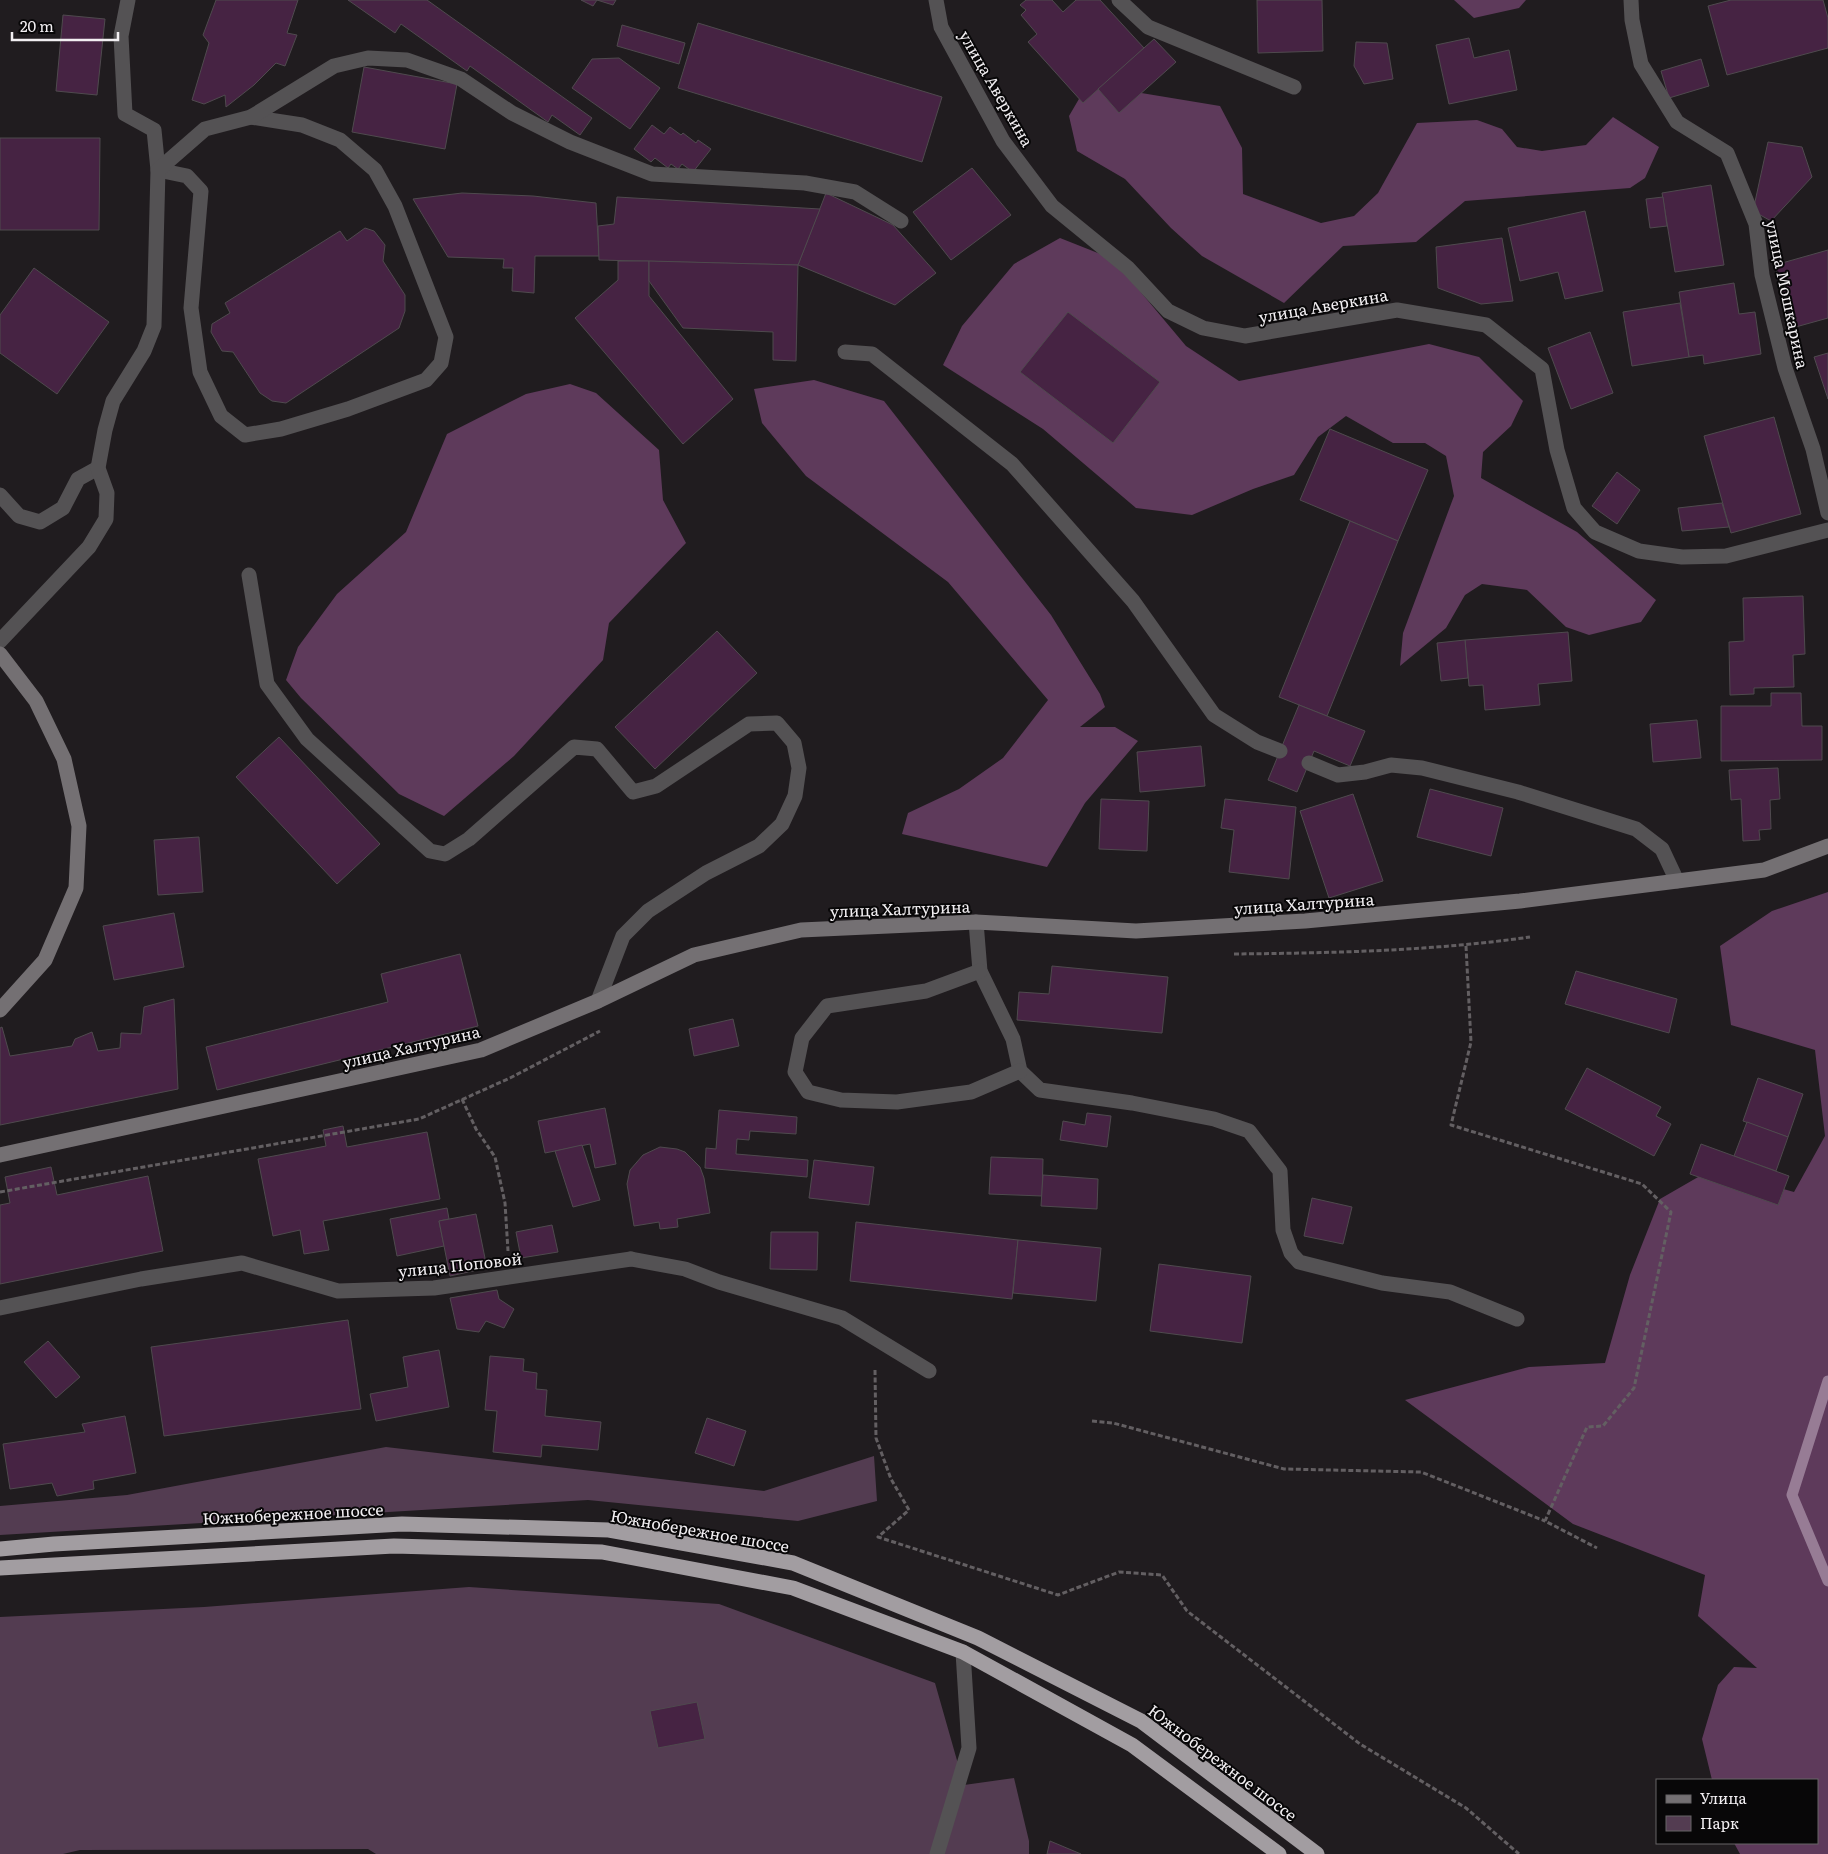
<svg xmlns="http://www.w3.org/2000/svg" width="1828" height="1854" viewBox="0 0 1828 1854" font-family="Literata,serif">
	<rect width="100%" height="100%" fill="#201c1f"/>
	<g fill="#533c51">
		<path d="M386 1447 764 1491 874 1456 877 1501 798 1521 588 1500 0 1535V1506L127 1495Z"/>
		<path d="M469 1587 719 1604 935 1683 964 1785 1014 1778 1029 1841V1854H376L368 1849 80 1850 63 1854H0V1617L204 1607Z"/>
	</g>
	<g fill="#5e3a5b">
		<path d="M1454 0H1526L1519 8 1474 18Z"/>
		<path d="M1105 87 1220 106 1242 148 1243 194 1321 223 1354 216 1378 193 1417 123 1477 120 1502 129 1517 147 1542 151 1586 145 1613 117 1659 147 1645 178 1630 188 1465 201 1416 242 1343 246 1284 303 1202 256 1171 228 1125 179 1077 151 1069 116 1083 92Z"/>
		<path d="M1060 238 1113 259 1186 346 1239 381 1429 344 1479 357 1523 401 1511 426 1483 452 1481 478 1577 532 1656 600 1641 622 1589 635 1566 627 1527 590 1482 584 1465 595 1446 628 1400 666 1403 633 1454 496 1446 456 1425 443H1393L1346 416 1318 437 1294 475 1253 489 1192 515 1136 508 1043 429 943 365 962 326 1014 264Z"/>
		<path d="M814 380 884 401 1051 615 1100 694 1105 707 1080 727H1115L1138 741 1085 803 1047 867 902 834 908 813 959 789 1003 758 1048 700 948 582 806 476 762 423 754 389Z"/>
		<path d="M570 384 596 393 659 450 663 500 686 543 609 623 603 660 514 756 444 816 399 794 301 698 286 680 298 647 337 594 406 532 447 434 526 394Z"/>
		<path d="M1828 892V1854H1740L1734 1843H1817V1780H1712L1702 1739 1718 1685 1734 1667 1757 1668 1698 1616 1705 1575 1573 1524 1405 1400 1529 1367 1605 1363 1630 1275 1660 1199 1712 1169 1794 1192 1825 1136 1815 1050 1731 1025 1720 946 1772 911Z"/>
	</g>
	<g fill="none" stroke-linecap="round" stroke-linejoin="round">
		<path stroke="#977c95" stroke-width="11" d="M1828 1381 1792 1495 1828 1581"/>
	</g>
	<g fill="#462343" stroke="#4f4a4e">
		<path d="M216 0H298L287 33 297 35 285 66 276 63 254 85 226 107 225 95 204 104 192 100 209 43 203 35Z"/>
		<path d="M348 0H427L592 118 580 135 552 115 548 122 470 66 467 71 401 24 395 33Z"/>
		<path d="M581 0H616L613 5 597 0 593 6Z"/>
		<path d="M1026 0H1052L1063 12 1076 0H1100L1144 48 1083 103 1028 42 1037 34 1021 15 1026 10 1020 5Z"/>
		<path d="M1257 0H1322L1323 51 1258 53Z"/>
		<path d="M1731 0H1823L1828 18V48L1727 75 1708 6Z"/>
		<path d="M63 15 105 19 97 95 56 91Z"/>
		<path d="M698 23 942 97 922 162 678 88Z"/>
		<path d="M622 25 685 43 679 64 617 46Z"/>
		<path d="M1469 38 1474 58 1509 50 1517 90 1449 104 1436 45Z"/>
		<path d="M1154 39 1176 62 1119 113 1098 89Z"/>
		<path d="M1356 42 1387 43 1393 79 1364 84 1354 66Z"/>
		<path d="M619 58 660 88 630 129 572 88 592 59Z"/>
		<path d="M1701 59 1709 86 1669 98 1661 71Z"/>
		<path d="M364 67 457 84 445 149 352 132Z"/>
		<path d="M652 125 664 134 670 127 681 135 683 133 696 143 698 140 711 149 693 172 682 164 678 169 671 164 668 168 655 158 651 162 634 149Z"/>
		<path d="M0 138H100L99 230H0Z"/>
		<path d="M1768 142 1802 147 1812 177 1771 221 1753 211Z"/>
		<path d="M972 168 1011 215 951 260 913 212Z"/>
		<path d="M1711 185 1724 265 1675 272 1662 193Z"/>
		<path d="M462 193 533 196 596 203 599 256H535L534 293 512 291 513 268H503L504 259 448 257 413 199Z"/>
		<path d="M826 193 893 225 936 273 895 305 798 265Z"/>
		<path d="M617 197 820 209 798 265 599 260 598 226 614 224Z"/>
		<path d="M1663 197 1667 226 1650 228 1646 199Z"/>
		<path d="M1585 211 1603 291 1565 299 1558 272 1520 281 1508 228Z"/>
		<path d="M365 228 374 231 385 245 383 261 405 295V311L399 328 286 403 272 401 260 393 233 352 222 351 211 332 212 324 230 313 225 303 340 231 347 241Z"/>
		<path d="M1502 238 1513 301 1481 304 1438 288 1436 247Z"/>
		<path d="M1828 250V318L1792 328 1775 265Z"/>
		<path d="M618 261H649V296L733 399 683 444 575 318 618 280Z"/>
		<path d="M649 261 798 265 796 361 773 360V332L683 328 649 281Z"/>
		<path d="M34 268 109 322 57 394 0 353V315Z"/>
		<path d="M1734 283 1739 314 1755 312 1761 354 1704 364 1703 355 1689 357 1679 292Z"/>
		<path d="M1680 303 1689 357 1632 366 1623 312Z"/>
		<path d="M1068 312 1160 382 1113 443 1020 372Z"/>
		<path d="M1590 332 1613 393 1571 409 1548 348Z"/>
		<path d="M1828 353V399L1814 357Z"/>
		<path d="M1774 417 1801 514 1731 533 1704 436Z"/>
		<path d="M1330 429 1428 470 1398 541 1300 500Z"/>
		<path d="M1617 472 1640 490 1617 524 1592 506Z"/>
		<path d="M1722 503 1729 527 1682 531 1678 508Z"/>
		<path d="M1350 521 1398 541 1327 716 1279 697Z"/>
		<path d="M1803 596 1805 654 1793 655 1794 687 1754 688V694L1730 695 1729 642 1744 641 1743 598Z"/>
		<path d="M717 631 757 673 655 769 615 727Z"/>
		<path d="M1568 632 1572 681 1538 684 1540 705 1485 710 1483 685 1469 686 1465 640Z"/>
		<path d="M1465 640 1468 678 1441 681 1437 643Z"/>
		<path d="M1771 693H1801L1802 726H1822V760L1721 761V706H1771Z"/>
		<path d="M1299 705 1365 731 1350 766 1314 751 1297 792 1268 780Z"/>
		<path d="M1697 720 1701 758 1653 762 1650 724Z"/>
		<path d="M279 737 380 844 337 884 236 777Z"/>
		<path d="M1201 746 1205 786 1140 792 1137 752Z"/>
		<path d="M1778 768 1780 799 1770 800 1771 829 1759 830 1760 840 1743 841 1741 799 1731 800 1729 770Z"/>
		<path d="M1430 789 1503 808 1491 856 1417 837Z"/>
		<path d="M1353 794 1383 881 1329 898 1300 811Z"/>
		<path d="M1101 799 1149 801 1147 851 1099 849Z"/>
		<path d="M1225 799 1296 807 1289 879 1229 872 1234 830 1221 828Z"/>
		<path d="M199 837 203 892 158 895 154 840Z"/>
		<path d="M174 913 184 967 114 980 103 926Z"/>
		<path d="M460 954 478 1026 217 1090 206 1047 388 1002 381 974Z"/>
		<path d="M1052 966 1168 977 1162 1033 1017 1020 1019 992 1049 994Z"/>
		<path d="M1576 971 1677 999 1669 1033 1565 1004Z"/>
		<path d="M174 999 178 1089 0 1125V1028L2 1027 10 1056 72 1046 75 1039 92 1032 98 1051 120 1048 121 1033 141 1034 144 1007Z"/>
		<path d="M733 1019 739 1046 694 1056 689 1029Z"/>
		<path d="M1587 1068 1661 1107 1656 1116 1671 1124 1654 1156 1565 1109Z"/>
		<path d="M1758 1078 1803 1094 1788 1137 1743 1121Z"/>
		<path d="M605 1108 616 1164 595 1168 590 1144 545 1153 538 1121Z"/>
		<path d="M719 1110 797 1117 796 1134 750 1131 749 1140 737 1139 736 1154 808 1160 807 1177 705 1168 706 1148 716 1149Z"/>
		<path d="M1087 1113 1111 1116 1107 1147 1060 1140 1063 1121 1085 1125Z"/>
		<path d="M1747 1122 1788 1137 1776 1171 1734 1156Z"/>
		<path d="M343 1126 347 1147 427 1132 440 1199 323 1221 329 1250 304 1254 300 1230 273 1236 258 1159 326 1146 323 1130Z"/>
		<path d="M1701 1144 1789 1176 1778 1205 1690 1174Z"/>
		<path d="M582 1145 600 1200 573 1207 555 1151Z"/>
		<path d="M660 1147 677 1149 685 1152 700 1167 704 1178 710 1213 677 1219 678 1227 660 1229 659 1222 634 1226 627 1184 630 1170 643 1155Z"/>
		<path d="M991 1157 1043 1159 1042 1196 989 1194Z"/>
		<path d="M814 1160 874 1167 869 1205 809 1198Z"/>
		<path d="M51 1167 57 1195 148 1176 163 1251 0 1284V1205L10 1203 5 1177Z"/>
		<path d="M1043 1175 1098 1179 1097 1209 1041 1206Z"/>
		<path d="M1312 1198 1352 1207 1343 1244 1304 1236Z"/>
		<path d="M447 1208 449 1219 439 1221 444 1246 397 1256 390 1219Z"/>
		<path d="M476 1214 487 1268 450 1276 439 1221Z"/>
		<path d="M856 1222 1018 1240 1012 1299 850 1281Z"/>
		<path d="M552 1225 558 1252 521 1258 516 1232Z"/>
		<path d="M771 1232H818L817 1270 770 1269Z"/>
		<path d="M1018 1240 1101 1248 1096 1301 1013 1293Z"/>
		<path d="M1159 1264 1251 1276 1242 1343 1150 1331Z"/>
		<path d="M497 1290 499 1299 514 1309 504 1328 486 1321 479 1332 457 1329 450 1298Z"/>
		<path d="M348 1320 361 1409 164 1436 151 1347Z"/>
		<path d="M48 1341 80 1377 56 1398 24 1362Z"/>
		<path d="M439 1350 449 1407 376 1421 370 1394 408 1387 403 1357Z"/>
		<path d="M490 1356 524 1359 523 1371 537 1373 536 1389 547 1390 545 1416 601 1422 598 1450 542 1445 541 1457 493 1452 497 1411 485 1410Z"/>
		<path d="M125 1416 136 1473 93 1481 94 1489 57 1496 52 1483 10 1489 3 1444 85 1432 82 1424Z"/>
		<path d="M707 1418 746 1431 734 1466 695 1453Z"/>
		<path d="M697 1702 705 1739 658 1748 650 1711Z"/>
		<path d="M1050 1841 1081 1854H1047Z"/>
	</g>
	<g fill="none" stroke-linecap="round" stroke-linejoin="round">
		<g stroke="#635f62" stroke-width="3" stroke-dasharray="5 2.5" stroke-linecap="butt">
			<path d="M1466 946 1471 1042 1451 1125 1642 1184 1671 1212 1634 1388 1603 1426 1587 1427 1545 1521 1597 1548"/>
			<path d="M1234 954C1333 953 1432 951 1530 937"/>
			<path d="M462 1099 476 1129 495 1157 505 1203 508 1251"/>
			<path d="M0 1192 419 1119 510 1078 600 1031"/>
			<path d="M875 1370 876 1438 891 1479 909 1510 878 1537 1058 1595 1119 1572 1162 1575 1187 1611 1360 1744 1466 1808 1519 1854"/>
			<path d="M1092 1421 1113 1423 1284 1469 1421 1472 1545 1521"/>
		</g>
		<g stroke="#545254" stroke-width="15">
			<path d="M128 0 121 36 125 114 154 130 158 170 187 176 201 191 191 308 200 372 221 416 245 435 281 429 348 409 426 380 441 363 446 337 395 206 375 170 340 140 302 125 251 117"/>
			<path d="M1119 0 1148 27 1294 87"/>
			<path d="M845 352 872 354 1012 464 1133 601 1214 715 1257 742 1280 751"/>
			<path d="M0 495 19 516 40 522 63 508 78 479 98 468"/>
			<path d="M249 575 267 684 307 739 430 851 445 854 469 839 574 747 597 749 633 792 656 786 749 724 777 723 794 743 799 768 795 796 782 824 759 846 706 873 648 911 623 936 598 1001"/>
			<path d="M0 641 89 547 106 519 107 493 98 468 105 430 113 401 144 351 154 326 158 170 205 129 251 117 334 66 368 58 407 60 461 79 512 113 570 142 652 174 805 183 855 192 901 221"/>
			<path d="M1309 763 1338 775 1365 772 1391 765 1422 768 1518 792 1636 829 1662 849 1677 881"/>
			<path d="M976 922 980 971 1013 1039 1020 1071 1040 1090 1132 1103 1214 1119 1249 1131 1280 1171 1283 1230 1291 1253 1299 1262 1382 1283 1450 1292 1517 1319"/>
			<path d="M980 971 926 991 827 1006 802 1038 795 1072 808 1092 841 1100 897 1102 971 1092 1020 1071"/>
			<path d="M631 1259 685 1269 719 1282 842 1318 929 1371"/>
			<path d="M937 1854 969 1748 963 1652"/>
		</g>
		<g stroke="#545254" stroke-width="15">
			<path d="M936 0 941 27 1003 141 1052 206 1128 268 1168 311 1203 328 1245 336 1397 310 1486 325 1542 369 1557 450 1574 508 1595 532 1639 551 1682 557 1726 556 1828 530"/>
			<path d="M1631 0 1632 20 1641 64 1677 122 1727 153 1756 224 1762 275 1785 368 1813 449 1828 513"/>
			<path d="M0 1308 141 1279 242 1263 338 1291 434 1288 631 1259"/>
		</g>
		<g stroke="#747073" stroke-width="15">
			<path d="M0 654 36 701 64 759 79 826 76 888 45 960 0 1010"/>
			<path d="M0 1155 481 1050 598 1001 694 955 801 930 976 922 1136 931 1305 921 1520 901 1764 870 1828 846"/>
		</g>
		<g stroke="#a29da1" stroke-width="15">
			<path d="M0 1549 54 1544 402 1524 609 1530 793 1563 978 1638 1141 1721 1317 1854"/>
			<path d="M0 1568 394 1546 602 1552 793 1588 963 1652 1132 1745 1279 1854"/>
		</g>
	</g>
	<g text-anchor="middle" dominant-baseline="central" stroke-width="4" stroke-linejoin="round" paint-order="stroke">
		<g font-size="16" fill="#f2eff2" stroke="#080708">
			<text transform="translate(997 88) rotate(60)">улица Аверкина</text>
			<text transform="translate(1788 294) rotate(78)">улица Мошкарина</text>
			<text transform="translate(1323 305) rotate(-10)">улица Аверкина</text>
			<text transform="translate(1304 903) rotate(-4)">улица Халтурина</text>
			<text transform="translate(900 908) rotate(-2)">улица Халтурина</text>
			<text transform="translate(411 1046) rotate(-13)">улица Халтурина</text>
			<text transform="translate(460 1264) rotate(-6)">улица Поповой</text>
			<text transform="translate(293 1513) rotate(-3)">Южнобережное шоссе</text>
			<text transform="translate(700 1530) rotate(10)">Южнобережное шоссе</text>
			<text transform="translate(1223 1762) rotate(37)">Южнобережное шоссе</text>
		</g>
	</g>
	<rect x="1656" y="1779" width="162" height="65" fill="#080708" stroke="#666466"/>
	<rect x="1666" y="1795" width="25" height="8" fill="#747073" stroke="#666466"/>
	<text x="1700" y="1804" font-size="15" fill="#f2eff2">Улица</text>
	<rect x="1666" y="1816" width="25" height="15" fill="#533c51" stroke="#666466"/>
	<text x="1700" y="1829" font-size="15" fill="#f2eff2">Парк</text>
	<path d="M12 32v8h106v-8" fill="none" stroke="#f2eff2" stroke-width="2.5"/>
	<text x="20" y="32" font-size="15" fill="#f2eff2" stroke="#080708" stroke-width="4" paint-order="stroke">20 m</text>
</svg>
